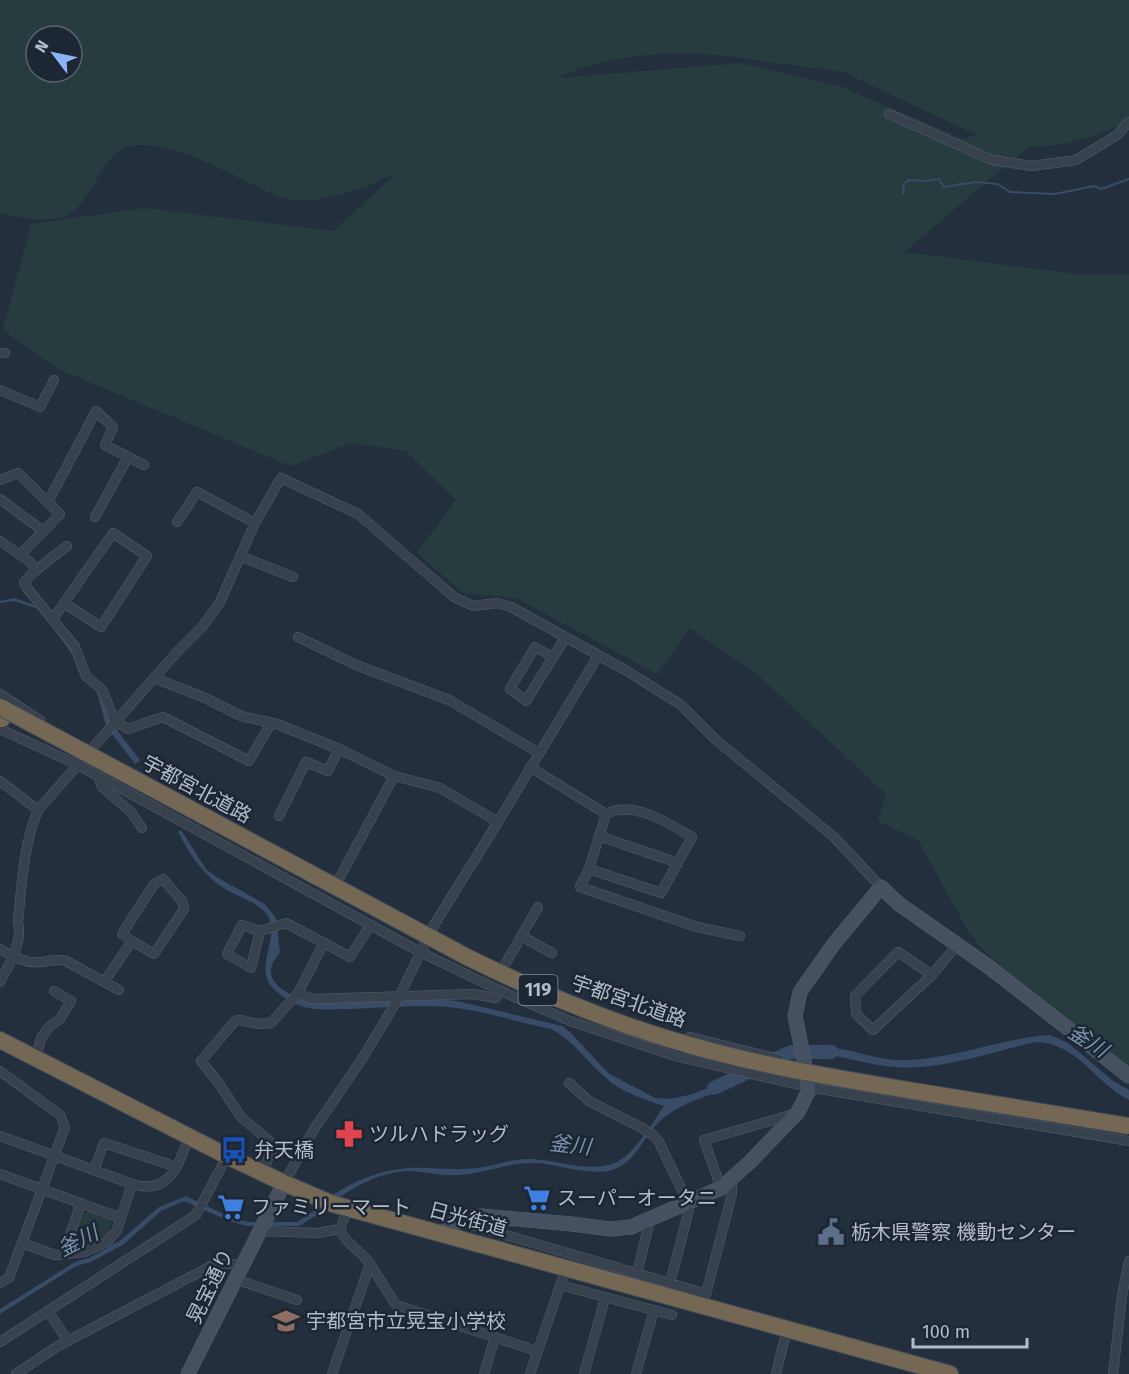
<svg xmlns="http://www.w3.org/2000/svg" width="1129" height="1374" viewBox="0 0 1129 1374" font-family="'Fira Sans','Noto Sans JP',sans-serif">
	<rect width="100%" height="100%" fill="#242f3e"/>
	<g fill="#263c3f" fill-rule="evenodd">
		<path d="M0 0H1129V122C1097 134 1065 149 1029 146L904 252 1085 275 1129 274V1067L1014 978 985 952 968 931 918 840 878 821 886 794 758 675 690 628 657 674 516 598 463 593 417 553 456 500 406 451 351 443 290 466 58 369 3 330 31 224 145 208 334 231 394 175C388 176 380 181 373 184 350 193 320 202 294 200 279 198 264 190 251 184 217 168 179 144 140 145 97 145 96 210 59 218 41 222 18 217 0 213ZM36 36H72V72H36ZM682 53 719 55 843 72 977 135 964 139 839 86 740 63 558 78C594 60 642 54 682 53Z"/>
		<path d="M88 1211 111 1219 112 1223 107 1235 104 1237 78 1227 83 1214Z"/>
	</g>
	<g fill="#394c67">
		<path d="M14 598 37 606 74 648 98 690 116 729 140 760 135 764 106 726 97 692 79 672 72 654 45 616 36 608 14 601 0 603V601Z"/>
		<path d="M181 830 206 869 218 878 265 904 276 918 280 952C277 957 272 962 271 968 267 986 297 999 311 1003L438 999 457 1001 562 1026 571 1033 608 1073 655 1098 671 1099 693 1094 729 1079 733 1087C708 1096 679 1103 659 1122 641 1139 636 1165 608 1171 584 1175 559 1164 535 1163 509 1162 485 1173 459 1175 442 1176 426 1172 409 1171 384 1171 357 1185 337 1199L331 1196C355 1181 379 1170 408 1168 431 1167 453 1171 476 1168 495 1166 512 1158 530 1159 558 1160 590 1174 617 1162 635 1153 652 1123 664 1106 644 1099 622 1093 606 1078 587 1062 573 1040 551 1029 517 1022 482 1010 448 1007 415 1004 381 1008 348 1009 332 1009 313 1011 298 1005 290 1002 278 994 272 987 253 965 283 936 266 913 257 902 239 897 227 890 203 876 191 856 178 832Z"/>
		<path d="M1050 1035 1068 1043 1113 1081 1129 1090V1100C1095 1083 1077 1042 1035 1042 992 1052 938 1071 895 1067 867 1065 841 1055 813 1053V1046C822 1047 831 1047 841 1049 864 1053 885 1062 909 1060 956 1058 1002 1038 1050 1035Z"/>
		<path d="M186 1196 232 1218 248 1222H297L320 1207 325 1210 299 1226H248L229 1221 184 1201 161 1211 124 1244 91 1262 76 1266 0 1314V1309L75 1262 89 1258 121 1240 159 1207Z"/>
	</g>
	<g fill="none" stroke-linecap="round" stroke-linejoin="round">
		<path stroke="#394c67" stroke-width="2" d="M903 193 904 184 909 180 924 181 939 179 944 187 976 182 997 184 1010 192 1055 194 1094 186 1101 189 1129 179"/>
		<path stroke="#394c67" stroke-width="14" d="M714 1088 791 1052H831"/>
		<defs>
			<g id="street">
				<path d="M889 114 992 160 1032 166 1076 160 1117 135 1129 122"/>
				<path d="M0 353H5"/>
				<path d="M0 390 40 407 54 380"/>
				<path d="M0 480 18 473 60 514 20 555"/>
				<path d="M0 499 43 531"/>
				<path d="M48 502 96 411 113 427 105 445 144 465"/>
				<path d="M95 517 128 457"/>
				<path d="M177 522 197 492 255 523"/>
				<path d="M0 541 29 561 36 570 24 582 27 588 75 647 86 676 102 690 115 721 128 729 163 717 249 761 271 723"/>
				<path d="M240 556 293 577"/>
				<path d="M36 570 67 546"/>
				<path d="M53 619 113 533 147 556 101 627 64 603"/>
				<path d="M298 637 356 665 449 700 539 753"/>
				<path d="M553 657 535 647 510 689 526 701 565 638"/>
				<path d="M154 678 203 697 241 716 277 724 339 749 394 776 440 788 498 822 598 656"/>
				<path d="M0 694 41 721"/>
				<path d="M0 729 78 765 420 952 499 990 570 1021 675 1056 808 1087 1129 1141"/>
				<path d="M530 767 606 814 589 869 580 887 697 927 740 936"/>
				<path d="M98 776 102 787 131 812 142 828"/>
				<path d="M0 781 38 810"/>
				<path d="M279 816 306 762 328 771 339 749"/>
				<path d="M599 836 678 863"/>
				<path d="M589 869 661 893 692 837C669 824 633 799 606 814"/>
				<path d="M340 877 394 776"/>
				<path d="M260 931 251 968 227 954 242 925 260 931 286 923 324 943 298 993 312 999 473 994 496 998 499 990"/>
				<path d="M521 936 552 953"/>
				<path d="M324 943 350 957 368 929"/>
				<path d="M0 949C13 957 26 964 42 962 51 961 56 958 66 961L119 990"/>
				<path d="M503 968 538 907"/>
				<path d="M932 975 898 952 855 996 856 1014 873 1030 932 975 957 945"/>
				<path d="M0 982C9 965 23 942 18 922 22 883 23 846 38 810L176 653 202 627 220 602 255 523 281 478 358 514 454 597 473 606 497 603 511 607 627 671 681 705 715 739 834 837 881 887"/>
				<path d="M104 982 132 941 154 954 184 909 182 901 163 879 154 884 122 934 132 941"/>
				<path d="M690 1037 779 1059"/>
				<path d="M36 1058 41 1038 49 1027 60 1019 71 1001 54 991"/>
				<path d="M0 1071 60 1115 65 1127 22 1243"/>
				<path d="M569 1083 589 1101 642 1128 654 1136 659 1142 688 1203 689 1210 670 1283 706 1294 732 1194V1179"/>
				<path d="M0 1136 132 1184C170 1196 178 1165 189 1137"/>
				<path d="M94 1170 104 1143 177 1167"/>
				<path d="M262 1173 274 1145 241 1117 218 1082 201 1061 235 1021 240 1020 258 1024 271 1023 298 993"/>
				<path d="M0 1174 121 1218"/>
				<path d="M284 1183 313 1131 362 1059 398 999 434 925 498 822"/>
				<path d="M721 1188 704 1140 794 1114"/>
				<path d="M458 1221 670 1283"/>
				<path d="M340 1229C345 1244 361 1250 370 1264"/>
				<path d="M259 1231 318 1233 340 1229 348 1209"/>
				<path d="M63 1255 81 1203"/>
				<path d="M637 1273 650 1220"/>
				<path d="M235 1279 297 1300"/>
				<path d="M0 1283 9 1278 22 1243 55 1255 85 1252 108 1241 117 1230 132 1184"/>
				<path d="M560 1285 672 1315"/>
				<path d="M48 1311 68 1341"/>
				<path d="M0 1342 196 1215 227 1156"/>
				<path d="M16 1374 58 1346 215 1264H243"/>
				<path d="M332 1374 370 1264 396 1305 537 1351"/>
				<path d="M484 1374 495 1337"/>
				<path d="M530 1374 566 1268"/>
				<path d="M584 1374 605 1298"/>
				<path d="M636 1374 654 1310"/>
				<path d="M776 1374 787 1329"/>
				<path d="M1113 1374 1122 1296 1129 1261"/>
			</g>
			<g id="secondary">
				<path d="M442 1234 452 1224 466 1218 482 1216 572 1224 610 1229 631 1227 721 1188 751 1161 798 1112 808 1092 804 1060 795 1016 800 992 833 945 881 887 899 904 989 967 1129 1076"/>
				<path d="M188 1374 284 1183"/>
			</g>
			<g id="highway">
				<path d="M0 719H2"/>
				<path d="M0 1040 227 1156 284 1183 333 1204 950 1374"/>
			</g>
		</defs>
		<use href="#street" stroke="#565f6c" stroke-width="10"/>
		<use href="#secondary" stroke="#565f6c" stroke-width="15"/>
		<use href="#highway" stroke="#434c59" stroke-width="18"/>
		<use href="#street" stroke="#38414e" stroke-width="9"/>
		<use href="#secondary" stroke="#465061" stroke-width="14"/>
		<use href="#highway" stroke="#746855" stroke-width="16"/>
		<defs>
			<path id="highway-bridge" d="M0 707 467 957C532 989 599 1018 669 1039 749 1064 831 1077 914 1091 985 1102 1057 1114 1129 1126"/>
		</defs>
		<use href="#highway-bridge" stroke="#434c59" stroke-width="18" stroke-linecap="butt"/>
		<use href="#highway-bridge" stroke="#746855" stroke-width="16"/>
	</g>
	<defs>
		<symbol id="pharmacy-bare" viewBox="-9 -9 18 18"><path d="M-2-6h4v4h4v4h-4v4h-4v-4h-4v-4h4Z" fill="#e0444e" stroke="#1d2633" stroke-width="2.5" paint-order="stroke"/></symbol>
		<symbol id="bus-bare" viewBox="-9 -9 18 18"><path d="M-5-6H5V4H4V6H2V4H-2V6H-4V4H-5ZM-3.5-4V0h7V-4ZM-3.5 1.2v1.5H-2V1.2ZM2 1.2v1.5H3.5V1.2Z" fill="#1a4fb4" stroke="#1d2633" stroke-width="2.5" paint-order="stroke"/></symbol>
		<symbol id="supermarket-bare" viewBox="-9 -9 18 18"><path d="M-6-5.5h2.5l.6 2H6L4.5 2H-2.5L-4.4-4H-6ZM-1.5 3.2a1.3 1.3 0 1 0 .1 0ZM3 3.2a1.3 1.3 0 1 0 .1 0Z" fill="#3f7fe0" stroke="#1d2633" stroke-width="2.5" paint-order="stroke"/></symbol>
		<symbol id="civic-bare" viewBox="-9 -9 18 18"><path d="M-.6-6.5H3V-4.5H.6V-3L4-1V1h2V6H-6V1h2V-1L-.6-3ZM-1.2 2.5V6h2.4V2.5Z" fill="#5c6f8a" stroke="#1d2633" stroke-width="2.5" paint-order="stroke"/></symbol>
		<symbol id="school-bare" viewBox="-9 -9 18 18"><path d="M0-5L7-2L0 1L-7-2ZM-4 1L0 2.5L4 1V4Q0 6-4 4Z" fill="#8d6e63" stroke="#1d2633" stroke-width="2.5" paint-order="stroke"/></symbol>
	</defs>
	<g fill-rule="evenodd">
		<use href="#pharmacy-bare" x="330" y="1115" width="38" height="38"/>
		<use href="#bus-bare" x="215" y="1131" width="38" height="38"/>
		<use href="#supermarket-bare" x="518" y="1179" width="38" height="38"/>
		<use href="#supermarket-bare" x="212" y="1188" width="38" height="38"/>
		<use href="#civic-bare" x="812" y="1213" width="38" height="38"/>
		<use href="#school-bare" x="267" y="1302" width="38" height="38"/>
	</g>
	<g text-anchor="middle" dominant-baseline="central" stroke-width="5" stroke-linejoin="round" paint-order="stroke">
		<rect fill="#1d2633" stroke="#878f9c" stroke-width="1.5" x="518.5" y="975" width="39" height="30" rx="4.5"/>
		<g font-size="18" font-weight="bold" fill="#b4bcc9">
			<text x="538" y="990">119</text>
		</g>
		<g font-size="20" fill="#b4bcc9" stroke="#1d2633">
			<text transform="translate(197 789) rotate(28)">宇都宮北道路</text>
			<text transform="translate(629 1001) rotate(19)">宇都宮北道路</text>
			<text transform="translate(468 1219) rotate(15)">日光街道</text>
			<text transform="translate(210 1286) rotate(-64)">晃宝通り</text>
		</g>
		<g font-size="20" fill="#b4bcc9" stroke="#1d2633" text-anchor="start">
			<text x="369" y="1134">ツルハドラッグ</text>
			<text x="254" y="1150">弁天橋</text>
			<text x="557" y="1198">スーパーオータニ</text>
			<text x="251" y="1207">ファミリーマート</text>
			<text x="851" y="1232">栃木県警察 機動センター</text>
			<text x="306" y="1321">宇都宮市立晃宝小学校</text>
		</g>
		<g font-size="21" font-style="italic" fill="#7c92b1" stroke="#1d2633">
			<text transform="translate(1088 1041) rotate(33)">釜川</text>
			<text transform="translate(570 1145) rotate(6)">釜川</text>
			<text transform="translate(78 1241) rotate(-27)">釜川</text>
		</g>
	</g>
	<g transform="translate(54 54) rotate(302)"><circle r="28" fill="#1d2633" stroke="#59626f" stroke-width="1.5"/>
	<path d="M0-4.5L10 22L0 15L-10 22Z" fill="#8ab4f8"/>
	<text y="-9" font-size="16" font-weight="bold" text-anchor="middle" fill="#b4bcc9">N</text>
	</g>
	<path d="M913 1338v9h114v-9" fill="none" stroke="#b4bcc9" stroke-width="3"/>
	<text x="922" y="1338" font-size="18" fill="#b4bcc9" stroke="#1d2633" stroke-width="4.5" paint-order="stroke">100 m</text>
</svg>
